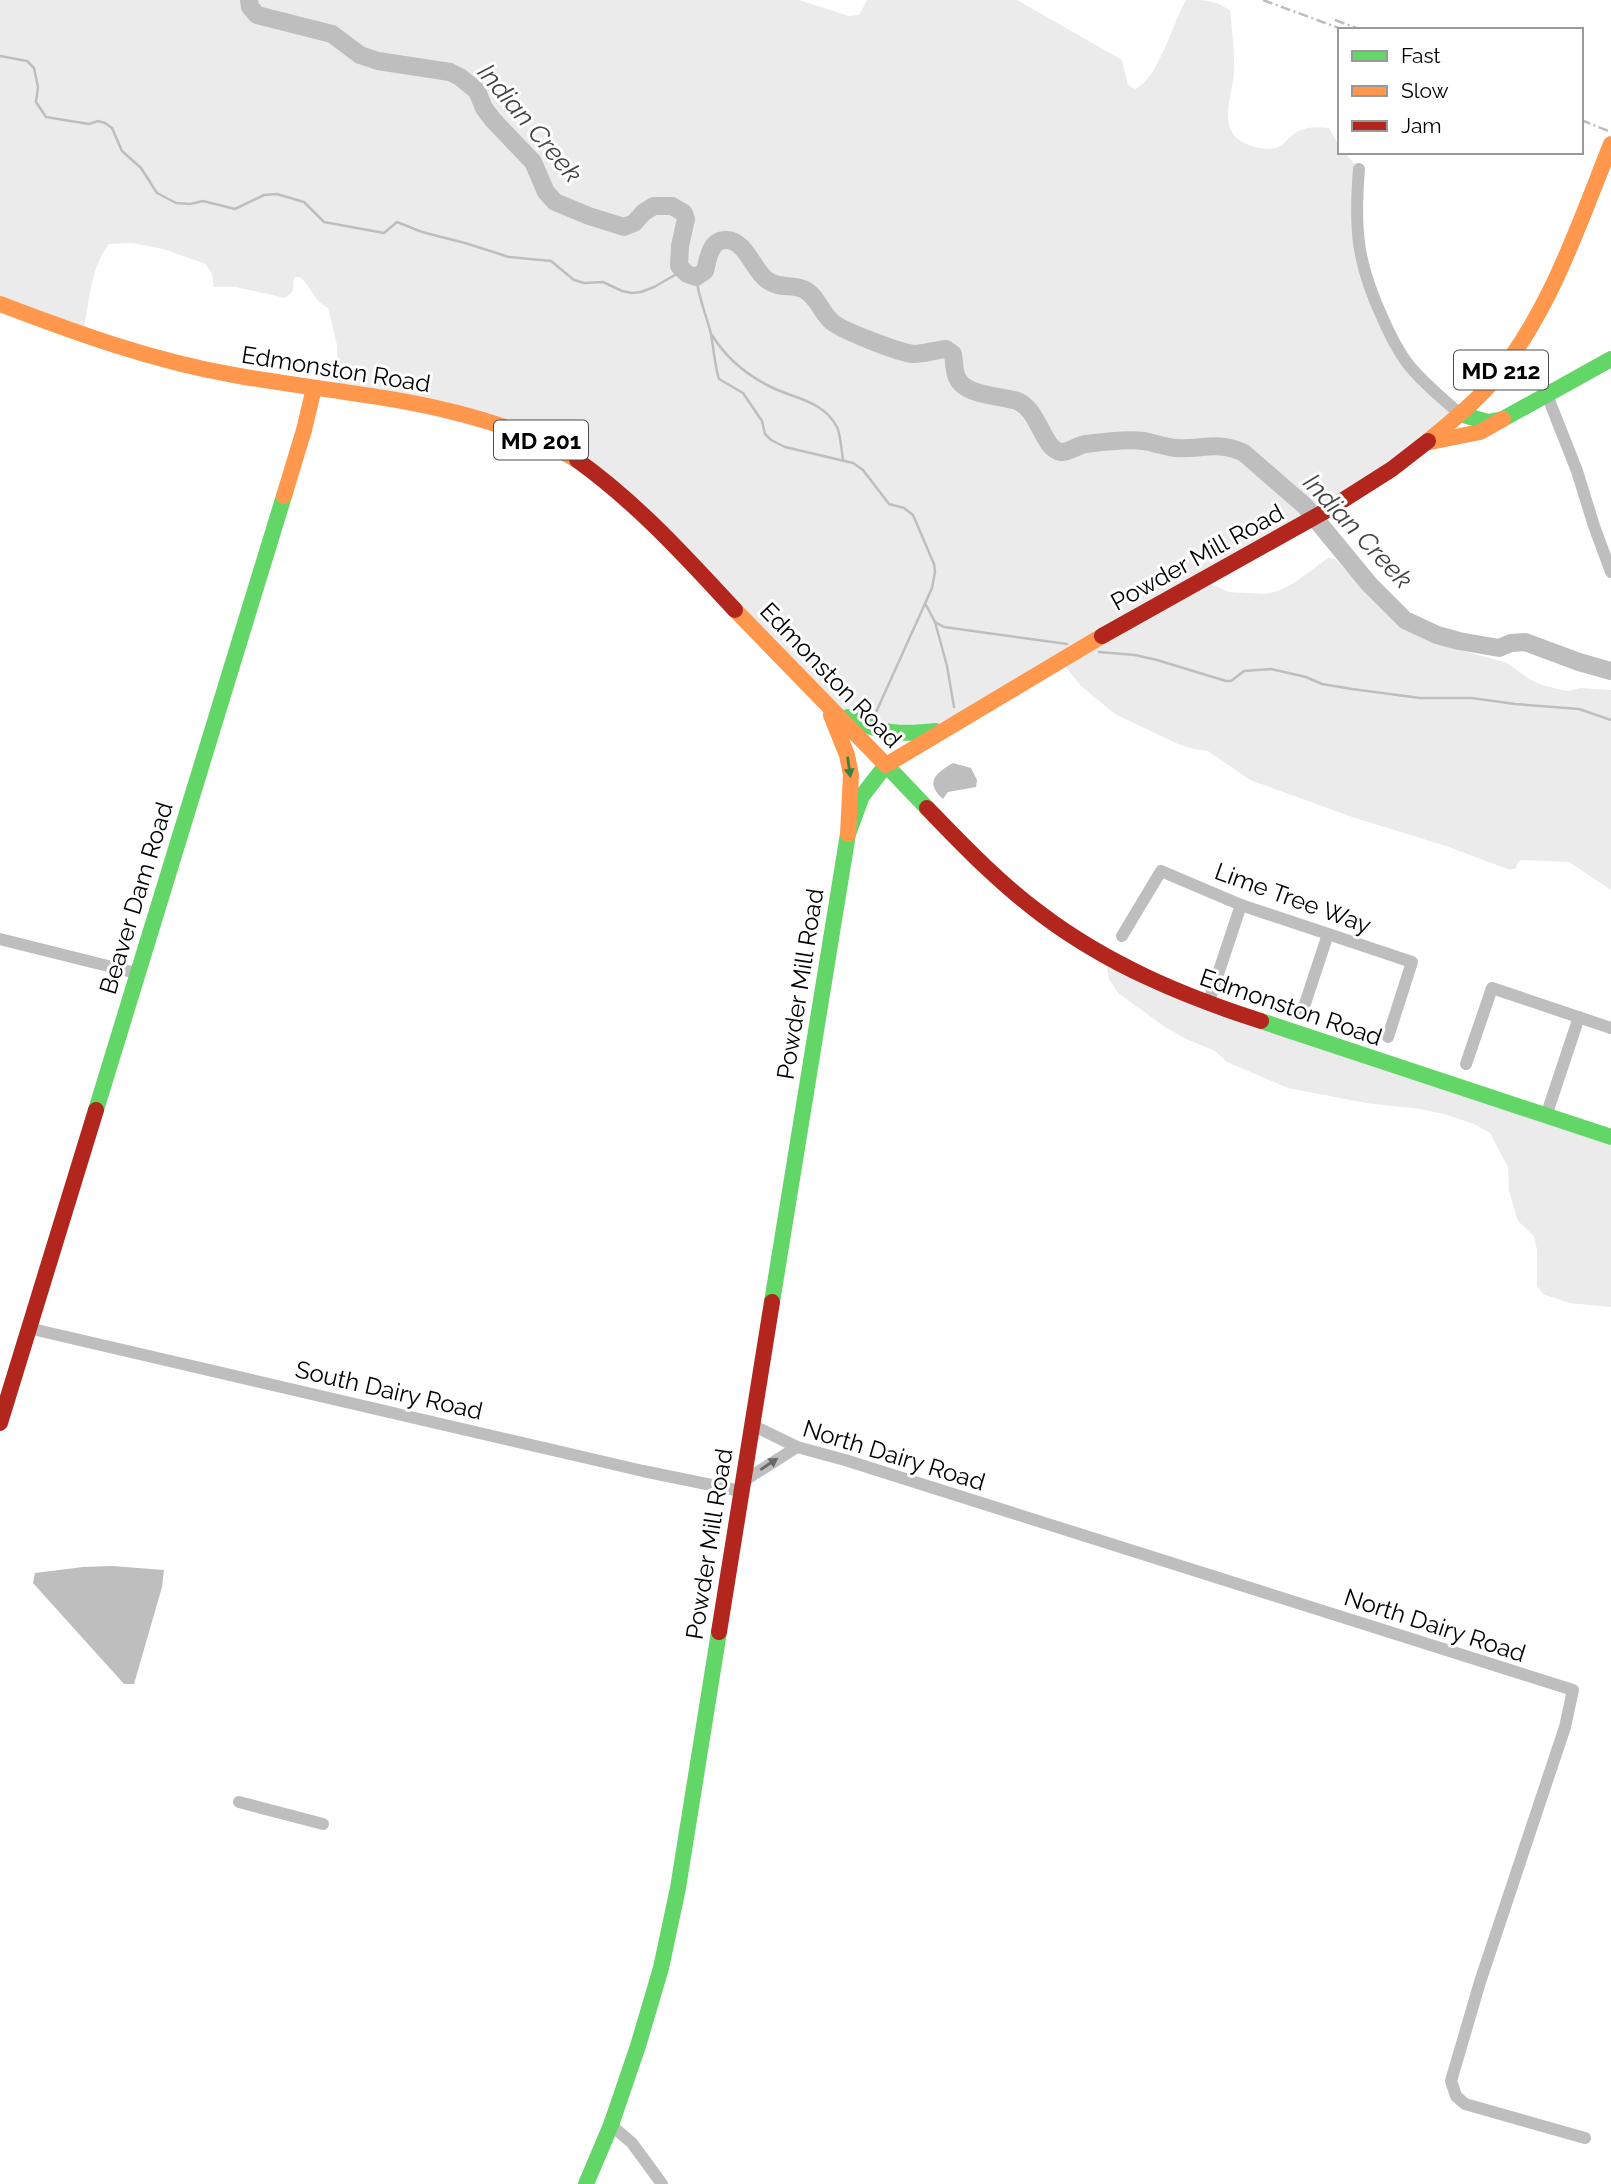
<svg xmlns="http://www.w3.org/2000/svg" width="1611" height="2184" viewBox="0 0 1611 2184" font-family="Raleway,sans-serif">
	<rect width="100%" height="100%" fill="#fff"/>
	<g fill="#ebebeb">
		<path d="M0 0H799L849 16 859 15 867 0H1017L1122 60 1128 85 1135 89C1157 81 1173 23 1185 2L1186 0C1206 0 1213 0 1230 10 1232 31 1235 52 1234 74 1231 100 1216 133 1249 145 1257 148 1267 150 1276 148 1284 146 1289 136 1297 132 1307 126 1318 127 1329 128L1340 148V152H1344L1359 169 1364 271 1404 359 1460 414 1429 442 1201 580 1229 592 1265 594 1278 591 1294 583 1328 558 1335 559 1370 595 1412 632 1439 644 1507 663 1529 679 1542 685 1567 691 1581 688 1611 690V890L1569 862 1522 860 1518 862 1516 868 1510 870 1446 846 1352 817 1250 780 1208 751 1193 749 1178 744 1115 714 1081 686 1061 661 920 733 826 705 728 601 553 447 339 391 337 345 328 308C314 301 312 288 300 277H295C290 287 299 289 285 298L236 287H214L212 274 206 264 163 249 131 243 109 244C90 267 89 306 83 334L0 304Z"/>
		<path d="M1105 956 1153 981 1611 1137V1307L1569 1303 1543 1294 1537 1286V1250L1534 1236 1518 1221 1509 1191 1508 1167 1490 1133 1474 1124 1444 1114 1420 1109 1366 1103 1288 1088 1227 1062 1215 1051 1184 1038 1165 1027 1118 993 1109 979Z"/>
	</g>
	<g fill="#bebebe">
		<path d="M953 763 971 768 977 780 976 787 948 792 943 799C924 782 936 773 953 763Z"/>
		<path d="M112 1566 164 1570 162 1587 134 1684H124L33 1583 35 1573 83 1567Z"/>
	</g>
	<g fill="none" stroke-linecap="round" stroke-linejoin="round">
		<g stroke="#bebebe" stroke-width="2.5">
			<path d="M0 56 27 61 34 68 38 87 36 102 46 117 89 124 98 121 105 123 112 128 122 151 141 168 157 193 176 203 190 204 203 201 235 209 264 195 277 194 304 202 324 222 384 233 397 222 422 232 465 243 509 257 551 261 574 280 584 283 603 282 622 291 632 293 641 292 654 287 682 271"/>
			<path d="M696 277C698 295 705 312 710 330 714 347 714 363 719 379L743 393 762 421 765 434 771 440 785 447 853 463 863 470 889 504 904 508 913 515 934 564 935 572 932 588 873 719"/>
			<path d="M712 335C726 358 748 376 773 388 797 399 823 401 837 427 841 436 841 449 843 459"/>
			<path d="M926 605 935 622 944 627 1067 644"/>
			<path d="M935 622 947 666 954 707"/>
			<path d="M1099 652 1135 655 1157 660 1226 681H1231L1244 671 1271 669 1306 677 1322 684 1352 689 1420 698H1472L1515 704 1579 709 1611 720"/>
		</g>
		<path stroke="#bebebe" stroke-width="18" d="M249 0 250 7 257 15 332 34 360 55 378 61 450 72 460 77 477 91 484 108 493 120 533 162 546 192 555 202 589 216 624 227 634 223 644 212 654 206H672L684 213 686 219 680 246 679 266 687 274 696 277 705 271C708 259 710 239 727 240 746 241 753 270 767 280 779 289 791 284 803 289 816 294 821 312 831 321 840 330 900 353 914 354 925 354 935 350 946 349L953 354C954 360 954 368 956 375 962 396 999 395 1017 401 1040 410 1042 449 1061 452 1069 453 1077 445 1086 444 1101 442 1130 439 1144 441 1155 443 1165 447 1176 448 1202 450 1218 440 1244 453L1305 506 1369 584 1405 620 1437 635 1459 641 1499 648 1511 643 1525 642 1579 662 1611 671"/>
		<g stroke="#bebebe" stroke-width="12">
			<path d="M1359 169C1354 230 1357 263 1383 319 1391 337 1400 356 1413 370 1427 386 1444 400 1460 414"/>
			<path d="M1547 395 1577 471 1594 526 1611 572"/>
			<path d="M1122 936 1161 871 1241 905 1412 962 1388 1037"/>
			<path d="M0 939 136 973"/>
			<path d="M1208 1004 1241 905"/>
			<path d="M1303 1010 1328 934"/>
			<path d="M1466 1064 1492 988 1611 1028"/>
			<path d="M1546 1116 1579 1017"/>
			<path d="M28 1328 643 1471 741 1491"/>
			<path d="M752 1425 797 1447 845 1460 1573 1690 1565 1727 1480 1982 1451 2081 1456 2096 1465 2104 1585 2138"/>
			<path d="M742 1482 797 1447"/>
			<path d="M239 1802 323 1824"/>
			<path d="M611 2125 632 2143 662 2184"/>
		</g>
		<g stroke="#63d668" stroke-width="16">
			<path d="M1460 414 1488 422 1503 419 1611 359"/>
			<path d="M848 717C880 734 901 735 936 731"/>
			<path d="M1261 1021 1611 1137"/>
			<path d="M96 1110 284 496"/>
			<path d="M772 1302 848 834 862 796 886 765 927 808"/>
			<path d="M586 2184 611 2125 638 2046 661 1968 678 1888 719 1632"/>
		</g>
		<g stroke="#ff974d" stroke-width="16">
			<path d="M0 304C76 333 153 361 234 375 349 396 473 399 577 460"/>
			<path d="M1428 441C1448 424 1470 407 1488 387 1548 318 1578 227 1611 144"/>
			<path d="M1430 442 1480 432 1503 419"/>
			<path d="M284 496 304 430 314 388"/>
			<path d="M735 610 886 765 1102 636"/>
			<path d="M831 715 847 755 851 775 848 834"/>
		</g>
		<g stroke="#b3261e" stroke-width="16">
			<path d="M577 460C637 503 685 556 735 610"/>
			<path d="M1102 636 1329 509 1392 469 1428 441"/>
			<path d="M927 808C963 845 999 883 1041 914 1107 964 1183 996 1261 1021"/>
			<path d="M0 1423 96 1110"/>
			<path d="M719 1632 772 1302"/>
		</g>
		<g stroke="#bebebe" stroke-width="2.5" stroke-dasharray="10 3.5 2 3.5" stroke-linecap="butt">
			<path d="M1263 0 1344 30"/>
			<path d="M1335 20 1362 30"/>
			<path d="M1581 120 1611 132"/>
		</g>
	</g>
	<defs><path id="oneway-solid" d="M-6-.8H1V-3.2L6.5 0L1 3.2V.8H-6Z" transform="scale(1.75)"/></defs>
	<use fill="#3b803e" href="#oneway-solid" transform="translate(849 767) rotate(82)"/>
	<use fill="#686868" href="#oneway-solid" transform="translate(769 1464) rotate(-34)"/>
	<g text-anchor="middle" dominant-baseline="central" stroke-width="6" stroke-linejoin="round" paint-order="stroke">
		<g fill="#fff" stroke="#4c4c4c" stroke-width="2">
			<rect x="1454" y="350.5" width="94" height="39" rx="5"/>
			<rect x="494" y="420.5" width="94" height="39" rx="5"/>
		</g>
		<g font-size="23" font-weight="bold" fill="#000">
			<text x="1501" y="370">MD 212</text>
			<text x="541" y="440">MD 201</text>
		</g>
		<g font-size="24" fill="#000" stroke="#fff">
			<text transform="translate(336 369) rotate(9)">Edmonston Road</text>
			<text transform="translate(1197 557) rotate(-29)">Powder Mill Road</text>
			<text transform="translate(831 675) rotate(46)">Edmonston Road</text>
			<text transform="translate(136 898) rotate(-73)">Beaver Dam Road</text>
			<text transform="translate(1293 898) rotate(20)">Lime Tree Way</text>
			<text transform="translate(800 984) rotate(-81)">Powder Mill Road</text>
			<text transform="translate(1291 1007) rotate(19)">Edmonston Road</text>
			<text transform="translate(389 1390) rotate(13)">South Dairy Road</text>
			<text transform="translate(894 1455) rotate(17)">North Dairy Road</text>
			<text transform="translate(709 1544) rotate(-81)">Powder Mill Road</text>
			<text transform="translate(1435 1625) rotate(18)">North Dairy Road</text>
		</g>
		<g font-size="26" font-style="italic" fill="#434343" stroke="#fff">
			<text transform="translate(530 123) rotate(50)">Indian Creek</text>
			<text transform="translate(1358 531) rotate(47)">Indian Creek</text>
		</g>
	</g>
	<rect x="1338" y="28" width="245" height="126" fill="#ffffff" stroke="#999999" stroke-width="2"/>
	<rect x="1352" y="51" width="35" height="10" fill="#63d668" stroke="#999999" stroke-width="2"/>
	<text x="1401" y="63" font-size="21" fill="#000000">Fast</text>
	<rect x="1352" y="86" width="35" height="10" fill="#ff974d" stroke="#999999" stroke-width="2"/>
	<text x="1401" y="98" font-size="21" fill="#000000">Slow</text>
	<rect x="1352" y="121" width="35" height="10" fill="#b3261e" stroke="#999999" stroke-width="2"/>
	<text x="1401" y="133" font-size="21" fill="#000000">Jam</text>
</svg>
